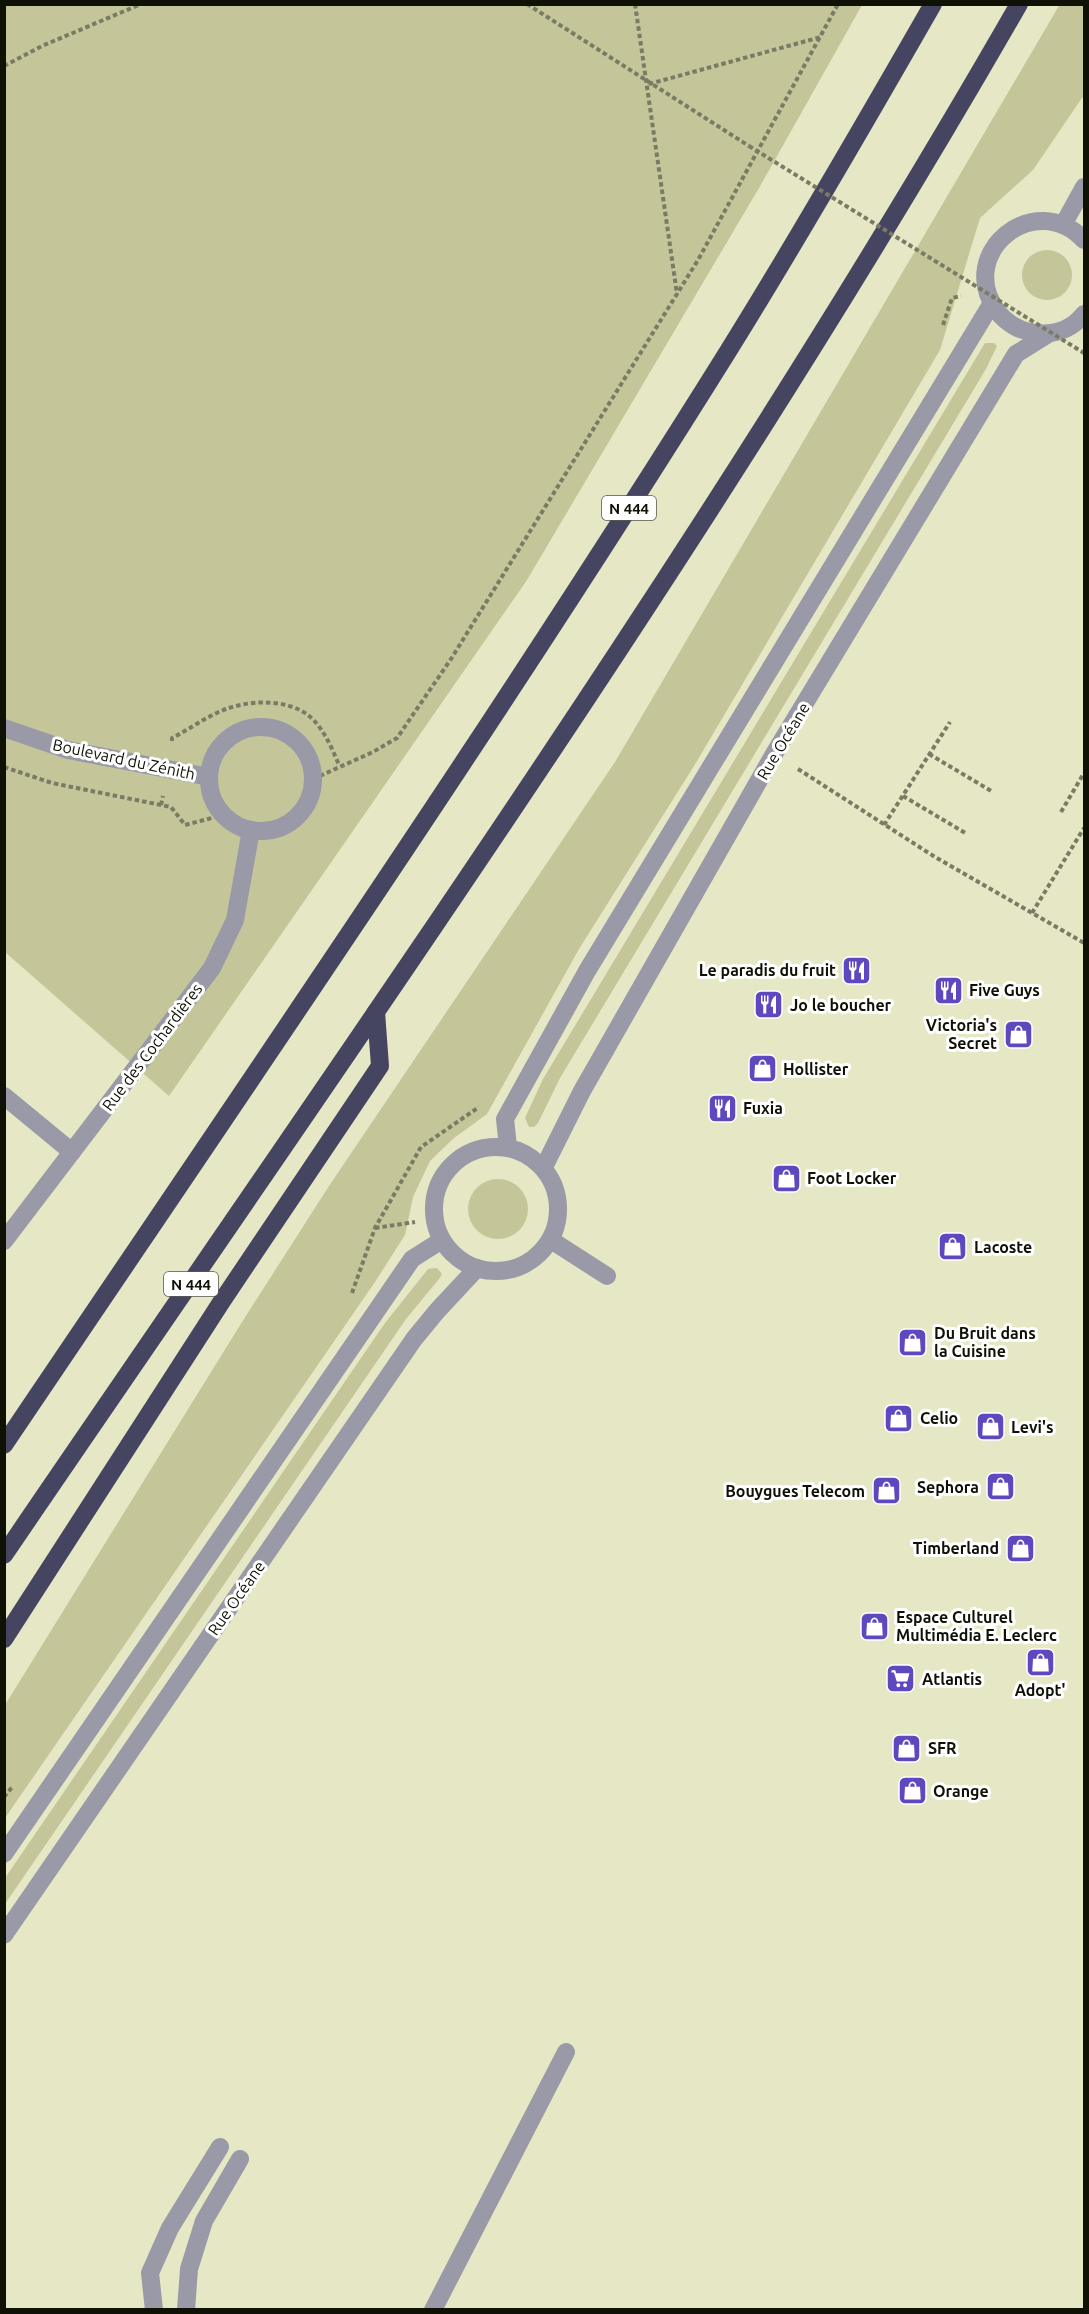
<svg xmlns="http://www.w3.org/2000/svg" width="1089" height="2314" viewBox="0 0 1089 2314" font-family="Ubuntu,sans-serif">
	<rect width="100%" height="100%" fill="#e6e7c4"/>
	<g fill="#c4c699">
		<path d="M1060 4 1084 5V95L1033 170 980 218 940 350 694 766 579 949 487 1114 454 1138 430 1161 413 1197 405 1235 375 1282 5 1818V1705L242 1322 329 1186 615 762Z"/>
		<path d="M5 5H862L759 188 527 580 169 1096 5 952Z"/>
		<circle cx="1047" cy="275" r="25"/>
		<path d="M985 343H994L997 346 986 369 560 1078 538 1123 534 1127H529L525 1118 543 1079Z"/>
		<circle cx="498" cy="1209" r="30"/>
		<path d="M437 1268 442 1274 439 1279 406 1319 5 1904V1878L385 1323 428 1269Z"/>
	</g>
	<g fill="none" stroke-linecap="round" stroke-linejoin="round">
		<g stroke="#7a7b64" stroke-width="4" stroke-dasharray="4.5 3" stroke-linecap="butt">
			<path d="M527 4 749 146"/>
			<path d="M635 4 677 294"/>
			<path d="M4 66 42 46 141 4"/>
			<path d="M649 84 821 37"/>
			<path d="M943 325 952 298 961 296"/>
			<path d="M172 741V738C190 729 207 716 226 709 254 699 297 698 317 724 327 736 333 751 339 765"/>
			<path d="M929 754 993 792"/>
			<path d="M4 767 52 783 171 807 185 825 223 815"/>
			<path d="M798 769 935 857 1084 943"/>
			<path d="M313 779 373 752 397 738 451 659 698 260 838 4"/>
			<path d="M903 796 967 834"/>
			<path d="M161 805 163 796"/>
			<path d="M1061 812 1084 773"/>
			<path d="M884 825 950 722"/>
			<path d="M1032 913 1084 828"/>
			<path d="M375 1228 415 1222"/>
			<path d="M352 1293 375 1228 421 1147 479 1107"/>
			<path d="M4 1797 13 1786"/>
		</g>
		<g stroke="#9999a7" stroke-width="18">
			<path d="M4 1096 72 1152"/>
			<path d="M551 1240 607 1276"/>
			<path d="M154 2310 150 2273 170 2228 220 2147"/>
			<path d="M186 2310 189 2269 204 2221 240 2159"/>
			<path d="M433 2310 566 2052"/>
		</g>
		<g stroke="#9999a7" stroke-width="18">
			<path d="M1063 225 1084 187"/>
			<path d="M1084 240C1035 188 955 253 997 311 1006 323 1021 332 1036 333 1055 335 1072 329 1084 314"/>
			<circle cx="261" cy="779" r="52"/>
			<path d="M4 728 68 750 209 777"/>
			<circle cx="496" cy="1209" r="62"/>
			<path d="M508 1147 505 1119 587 971 992 303"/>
			<path d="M544 1167 582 1091 774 754 1016 354 1048 334"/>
			<path d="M4 1241 212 968 235 920 251 830"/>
			<path d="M4 1854 412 1259 442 1240"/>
			<path d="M4 1935 414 1339 437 1311 477 1268"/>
		</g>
		<g stroke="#464561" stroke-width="18">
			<path d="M4 1445C248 1083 496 723 727 353 798 239 866 121 933 4"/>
			<path d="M4 1555C352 1044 711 541 1019 4"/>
			<path d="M4 1639 222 1301 380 1066 376 1012"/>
		</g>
		<path stroke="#7a7b64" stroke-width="4" stroke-dasharray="4.5 3" stroke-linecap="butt" d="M749 146 1084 353"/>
	</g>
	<defs>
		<symbol id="restaurant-square" viewBox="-11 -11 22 22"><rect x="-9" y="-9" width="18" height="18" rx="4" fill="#5d48c0" stroke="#fff"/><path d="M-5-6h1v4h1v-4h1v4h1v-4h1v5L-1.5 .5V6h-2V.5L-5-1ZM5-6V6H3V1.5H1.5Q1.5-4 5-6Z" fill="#fff"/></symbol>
		<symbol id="shop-square" viewBox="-11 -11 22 22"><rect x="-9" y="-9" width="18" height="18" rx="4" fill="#5d48c0" stroke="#fff"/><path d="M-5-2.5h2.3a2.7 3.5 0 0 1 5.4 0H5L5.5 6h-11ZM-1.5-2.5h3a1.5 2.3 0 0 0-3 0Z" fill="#fff"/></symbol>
		<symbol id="supermarket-square" viewBox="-11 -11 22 22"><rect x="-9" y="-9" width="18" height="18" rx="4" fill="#5d48c0" stroke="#fff"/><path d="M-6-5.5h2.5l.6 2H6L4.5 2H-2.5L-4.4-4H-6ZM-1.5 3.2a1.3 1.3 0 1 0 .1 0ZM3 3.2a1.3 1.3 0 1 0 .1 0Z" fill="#fff"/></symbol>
	</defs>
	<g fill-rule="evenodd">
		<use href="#restaurant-square" x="840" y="954" width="33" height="33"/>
		<use href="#restaurant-square" x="932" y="974" width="33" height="33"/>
		<use href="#restaurant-square" x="752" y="988" width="33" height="33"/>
		<use href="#shop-square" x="1002" y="1018" width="33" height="33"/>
		<use href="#shop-square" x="746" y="1052" width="33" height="33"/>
		<use href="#restaurant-square" x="706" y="1092" width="33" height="33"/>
		<use href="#shop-square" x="770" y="1162" width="33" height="33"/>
		<use href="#shop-square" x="936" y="1230" width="33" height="33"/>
		<use href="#shop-square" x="896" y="1326" width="33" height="33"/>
		<use href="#shop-square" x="882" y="1402" width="33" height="33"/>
		<use href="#shop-square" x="974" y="1410" width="33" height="33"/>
		<use href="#shop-square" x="984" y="1470" width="33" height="33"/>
		<use href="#shop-square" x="870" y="1474" width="33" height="33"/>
		<use href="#shop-square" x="1004" y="1532" width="33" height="33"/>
		<use href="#shop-square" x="858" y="1610" width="33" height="33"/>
		<use href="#shop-square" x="1024" y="1646" width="33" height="33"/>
		<use href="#supermarket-square" x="884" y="1662" width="33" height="33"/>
		<use href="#shop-square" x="890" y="1732" width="33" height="33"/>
		<use href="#shop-square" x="896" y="1774" width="33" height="33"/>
	</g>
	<g text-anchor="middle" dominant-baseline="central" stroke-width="6" stroke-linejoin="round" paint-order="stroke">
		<g fill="#fff" stroke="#585850" stroke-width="1.5">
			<rect x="602" y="496" width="54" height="24" rx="4.5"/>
			<rect x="164" y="1272" width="54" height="24" rx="4.5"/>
		</g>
		<g font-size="15" font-weight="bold" fill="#101105">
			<text x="629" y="508">N 444</text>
			<text x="191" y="1284">N 444</text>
		</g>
		<g font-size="16" fill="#101105" stroke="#fff">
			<text transform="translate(783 741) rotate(-59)">Rue Océane</text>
			<text transform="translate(124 759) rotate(12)">Boulevard du Zénith</text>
			<text transform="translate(152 1047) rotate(-53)">Rue des Cochardières</text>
			<text transform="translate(236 1598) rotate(-55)">Rue Océane</text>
		</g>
		<g font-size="16" font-weight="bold" fill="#101105" stroke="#fff" text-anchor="start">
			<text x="836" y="970" text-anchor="end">Le paradis du fruit</text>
			<text x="969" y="990">Five Guys</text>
			<text x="790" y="1005">Jo le boucher</text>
			<text x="997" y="1025" text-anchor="end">Victoria's<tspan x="997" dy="18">Secret</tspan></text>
			<text x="783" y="1069">Hollister</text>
			<text x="743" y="1108">Fuxia</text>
			<text x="807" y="1178">Foot Locker</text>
			<text x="974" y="1247">Lacoste</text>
			<text x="934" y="1333">Du Bruit dans<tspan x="934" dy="18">la Cuisine</tspan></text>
			<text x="920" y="1418">Celio</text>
			<text x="1011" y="1427">Levi's</text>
			<text x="979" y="1487" text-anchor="end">Sephora</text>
			<text x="865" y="1491" text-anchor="end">Bouygues Telecom</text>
			<text x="999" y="1548" text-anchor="end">Timberland</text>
			<text x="896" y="1617">Espace Culturel<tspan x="896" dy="18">Multimédia E. Leclerc</tspan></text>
			<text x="922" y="1679">Atlantis</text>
			<text x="1040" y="1690" text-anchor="middle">Adopt'</text>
			<text x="928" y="1748">SFR</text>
			<text x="933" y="1791">Orange</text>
		</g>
	</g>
	<rect width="1089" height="2314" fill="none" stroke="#101105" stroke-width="12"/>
</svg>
